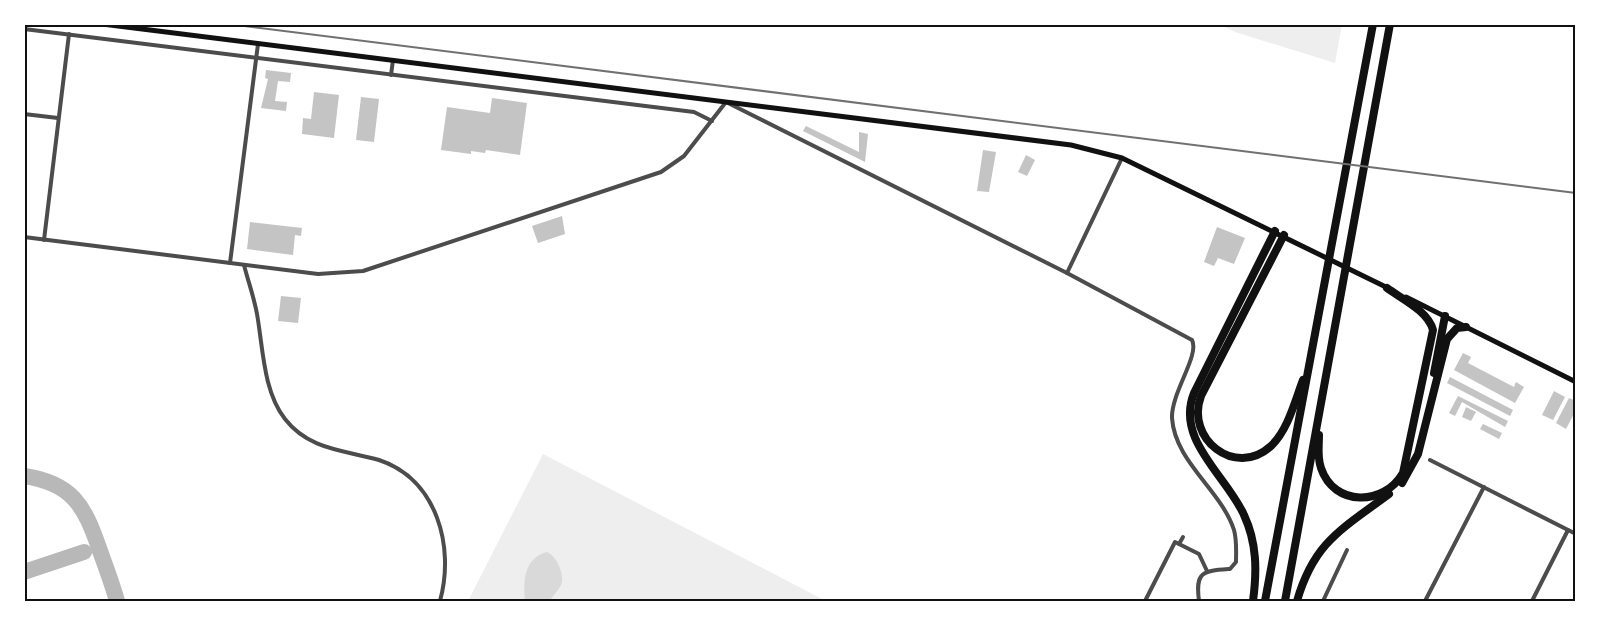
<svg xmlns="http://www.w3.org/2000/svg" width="1600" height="625" viewBox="0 0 1600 625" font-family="Mulish,sans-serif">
	<rect width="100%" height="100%" fill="#fff"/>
	<g fill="#eee">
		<path d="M1219 24H1342L1335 63 1235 32Z"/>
		<path d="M543 454 826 601H468Z"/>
	</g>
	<path fill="#d9d9d9" d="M547 552C556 556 563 571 562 581 562 588 553 594 550 601H525C523 581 524 558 547 552Z"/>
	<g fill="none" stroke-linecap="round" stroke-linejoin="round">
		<g stroke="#b8b8b8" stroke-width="16">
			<path d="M24 476C72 483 84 505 99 548 105 565 112 583 117 601"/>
			<path d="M24 572 84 552"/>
		</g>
	</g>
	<g fill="#c4c4c4">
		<path d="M266 70 291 73 290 82 278 81 275 101 287 102 286 111 261 108 268 79 265 78Z"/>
		<path d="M314 92 339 95 334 138 302 134 303 118 311 119Z"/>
		<path d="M361 97 379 99 374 142 356 140Z"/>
		<path d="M492 98 527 103 520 155 486 150 485 153 471 151V154L441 150 447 107 490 113Z"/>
		<path d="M806 126 859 152V132L868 134 865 162 803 131Z"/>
		<path d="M983 150 996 152 989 192 977 191Z"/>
		<path d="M1026 155 1035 160 1027 176 1018 172Z"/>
		<path d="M562 216 565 234 538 243 532 226Z"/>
		<path d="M250 222 302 228 301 236 295 235 293 255 247 249Z"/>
		<path d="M1217 227 1245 238 1234 264 1218 258 1214 266 1204 262Z"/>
		<path d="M281 296 301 298 298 323 278 321Z"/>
		<path d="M1463 353 1471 357 1468 363 1514 387 1516 382 1524 387 1515 403 1454 370Z"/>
		<path d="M1450 377 1513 410 1510 416 1447 383Z"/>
		<path d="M1554 391 1565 397 1553 420 1542 415Z"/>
		<path d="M1458 396 1508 421 1505 427 1462 402 1455 416 1449 413Z"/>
		<path d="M1569 398 1576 401V410L1566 429 1556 423Z"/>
		<path d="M1466 407 1476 412 1471 421 1462 417Z"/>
		<path d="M1483 424 1502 433 1499 439 1480 429Z"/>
	</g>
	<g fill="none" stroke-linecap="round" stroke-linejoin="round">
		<g stroke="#4c4c4c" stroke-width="4">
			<path d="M24 29 694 112 712 121"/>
			<path d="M391 75 393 60"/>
			<path d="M24 114 58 118"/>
			<path d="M24 237 318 274 363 271 661 172 684 156 726 102 1067 273 1192 340C1200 355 1171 393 1172 418 1175 462 1221 490 1234 530 1237 541 1236 551 1236 562L1230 569C1203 571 1195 571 1199 601"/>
			<path d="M44 240 69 34"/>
			<path d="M230 263 258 44"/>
			<path d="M244 265C248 281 254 297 257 314 263 347 263 391 285 419 309 450 344 450 379 460 437 479 455 547 440 601"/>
			<path d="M1067 273 1122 158"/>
			<path d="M1430 460 1576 534"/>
			<path d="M1179 544 1183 537"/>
			<path d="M1145 601 1175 542 1199 554 1207 571"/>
			<path d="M1323 601 1347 550"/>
			<path d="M1425 601 1484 487"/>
			<path d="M1532 601 1568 530"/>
		</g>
		<g stroke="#111" stroke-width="5">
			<path d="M102 24 1071 145 1122 158 1390 289"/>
			<path d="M1406 297 1576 382"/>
		</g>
		<g stroke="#111" stroke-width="8">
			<path d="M1284 235 1201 396C1185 438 1235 479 1271 446 1288 430 1295 401 1303 380"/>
			<path d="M1434 373 1445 316"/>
			<path d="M1319 435C1319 446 1317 457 1321 468 1334 507 1384 506 1403 473L1433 330C1428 311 1402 299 1387 288"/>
			<path d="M1402 483 1418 454 1447 339 1457 328 1466 327"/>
			<path d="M1253 601C1257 571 1257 543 1244 515 1227 476 1175 440 1194 393L1275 231"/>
			<path d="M1265 601 1373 24"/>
			<path d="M1285 601 1390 24"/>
			<path d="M1297 601C1314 542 1342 529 1389 494"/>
		</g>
		<path stroke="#707070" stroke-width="2" d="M229 24 1576 193"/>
	</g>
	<rect width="1600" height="625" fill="none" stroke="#ffffff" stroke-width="51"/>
	<rect x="26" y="26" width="1548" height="574" fill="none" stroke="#111" stroke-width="2"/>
</svg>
